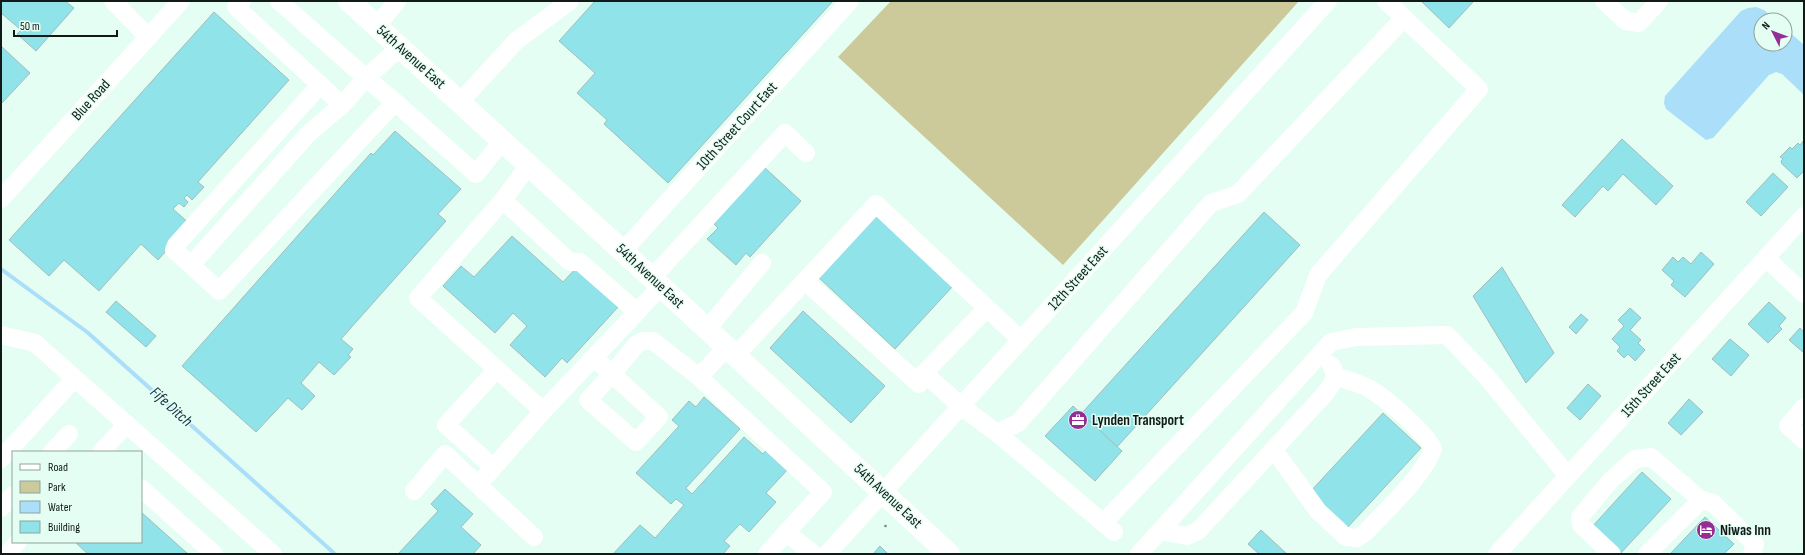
<svg xmlns="http://www.w3.org/2000/svg" width="1805" height="555" viewBox="0 0 1805 555" font-family="'Sofia Sans Condensed',sans-serif">
	<rect width="100%" height="100%" fill="#e4fef3"/>
	<path fill="#ccc99b" d="M891 1H1299L1063 265 838 57Z"/>
	<path fill="#abdef9" d="M1756 7 1764 10 1775 20H1761V44H1785V28L1804 45V95L1782 74 1776 72 1769 75 1713 138 1706 140 1666 109 1664 103 1665 96 1741 11 1748 8Z"/>
	<g fill="none" stroke-linecap="round" stroke-linejoin="round">
		<path stroke="#abdef9" stroke-width="4" d="M1 269 87 332 335 554"/>
	</g>
	<g fill="#90e3e8" stroke="#a1bdbe">
		<path d="M1 1H65L74 8 36 51 17 34 21 30 1 13Z"/>
		<path d="M595 1H833L668 183 604 124 607 120 577 93 595 73 559 41Z"/>
		<path d="M1421 1H1472L1473 2 1449 28Z"/>
		<path d="M214 12 289 80 198 182 204 187 192 200 187 195 184 198 188 202 184 207 179 203 173 209 190 224 158 260 141 244 99 291 64 260 49 276 9 240Z"/>
		<path d="M1 46 30 73 1 104Z"/>
		<path d="M395 131 461 189 438 214 446 221 341 339 353 349 348 355 351 357 334 375 319 362 301 383 315 396 302 410 288 398 256 432 182 366 371 153 373 155Z"/>
		<path d="M1622 139 1673 186 1656 205 1623 174 1608 191 1603 186 1575 217 1562 205Z"/>
		<path d="M1804 140V171L1797 178 1782 164 1781 161 1783 159 1780 157 1790 147 1792 149 1798 143 1800 145Z"/>
		<path d="M764 167 801 201 750 257 746 253 736 265 707 239 718 228 713 223Z"/>
		<path d="M1773 173 1788 187 1761 216 1746 202Z"/>
		<path d="M874 212 953 286 895 349 816 275Z"/>
		<path d="M1264 212 1300 245 1117 447 1081 414Z"/>
		<path d="M512 236 563 282 577 267 619 306 567 363 562 358 545 377 510 345 527 326 513 313 495 333 443 286 461 266 474 277Z"/>
		<path d="M1701 252 1714 264 1685 297 1671 285 1674 281 1662 270 1673 257 1678 262 1683 257 1691 264Z"/>
		<path d="M1502 267 1554 353 1526 383 1473 296Z"/>
		<path d="M116 301 156 336 146 347 106 312Z"/>
		<path d="M1769 302 1786 318 1779 326 1782 329 1768 343 1748 324Z"/>
		<path d="M1630 308 1641 318 1630 330 1641 340 1638 343 1645 350 1635 361 1628 354 1624 358 1617 351 1620 347 1612 339 1624 326 1618 320Z"/>
		<path d="M803 311 885 386 851 423 770 348Z"/>
		<path d="M1581 314 1588 320 1576 334 1569 327Z"/>
		<path d="M1800 328 1804 332V353L1789 340Z"/>
		<path d="M1730 339 1749 355 1731 376 1712 359Z"/>
		<path d="M1588 384 1601 396 1580 420 1567 408Z"/>
		<path d="M704 397 740 429 686 488 692 494 744 437 763 454 768 448 789 468 766 493 776 502 749 532 740 524 724 541 730 546 723 554H613L640 525 655 538 684 505 676 499 671 504 636 473 679 426 672 420 689 401 696 407Z"/>
		<path d="M1689 399 1703 412 1681 435 1668 423Z"/>
		<path d="M1073 406 1122 451 1095 481 1045 436Z"/>
		<path d="M1383 413 1421 448 1347 528 1309 493Z"/>
		<path d="M1642 472 1671 499 1620 554 1590 529Z"/>
		<path d="M445 489 473 514 461 527 481 545 473 554H398L438 511 431 504Z"/>
		<path d="M141 512 188 554H88L75 542H141Z"/>
		<path d="M1705 517 1734 544 1724 554H1670Z"/>
		<path d="M1261 530 1287 554H1259L1248 544Z"/>
		<path d="M880 546 888 554H873Z"/>
	</g>
	<g fill="none" stroke-linecap="round" stroke-linejoin="round">
		<path stroke="#7c8e87" stroke-width="2.5" stroke-dasharray="3 3" stroke-linecap="butt" d="M885 527 886 525"/>
		<g stroke="#fff" stroke-width="18">
			<path d="M113 1 148 37"/>
			<path d="M242 1 236 7 342 105 308 134 191 265 219 291 395 102 366 78 342 105"/>
			<path d="M279 1 366 78 400 47"/>
			<path d="M1604 1 1626 21 1639 23 1659 1"/>
			<path d="M377 26 397 1"/>
			<path d="M395 102 476 174 502 141"/>
			<path d="M460 102 516 41 570 1"/>
			<path d="M1 199 181 1"/>
			<path d="M503 200 418 298 543 411 637 312 580 262H570L503 200 529 165"/>
			<path d="M623 251 850 1"/>
			<path d="M1766 258 1804 294"/>
			<path d="M191 265 174 250 176 245 320 85"/>
			<path d="M652 278 785 133 806 153"/>
			<path d="M805 281 919 384 924 373 987 308"/>
			<path d="M637 312 661 286"/>
			<path d="M707 329 762 263"/>
			<path d="M1 335 35 343 273 554"/>
			<path d="M736 355 876 204 1021 340"/>
			<path d="M594 358 612 374 637 344 643 341H653L699 377 823 492 767 554"/>
			<path d="M924 373 962 407 997 433 1114 532"/>
			<path d="M612 374 659 417 636 442 588 400Z"/>
			<path d="M699 377 727 347"/>
			<path d="M1804 407 1788 426 1804 440"/>
			<path d="M997 433 1018 423 1211 203 1238 194 1404 18"/>
			<path d="M1274 450 1318 511 1346 537 1357 538 1366 532C1386 510 1424 476 1433 449 1424 431 1388 400 1370 389 1360 383 1346 380 1335 376"/>
			<path d="M52 452 69 434"/>
			<path d="M101 452 127 424"/>
			<path d="M1 459 74 379"/>
			<path d="M493 467 446 425 497 369"/>
			<path d="M478 485 534 537"/>
			<path d="M141 488 214 554"/>
			<path d="M414 491 445 454 478 485 543 411"/>
			<path d="M1 508 13 495"/>
			<path d="M1103 523 1304 313 1318 275 1479 89 1386 1"/>
			<path d="M1160 531 1187 536 1198 531 1323 396C1331 386 1339 378 1331 365"/>
			<path d="M786 533 814 554"/>
			<path d="M7 554 18 542"/>
			<path d="M827 554 1328 1"/>
			<path d="M1139 554 1331 342 1356 337 1447 335 1486 376 1568 476"/>
			<path d="M1497 554 1804 216"/>
			<path d="M1612 554 1581 525 1580 517 1611 480 1635 459 1651 457 1701 500"/>
			<path d="M1647 554 1701 500 1713 503 1755 544 1752 554"/>
		</g>
		<path stroke="#fff" stroke-width="22" d="M349 1 652 278 949 554"/>
	</g>
	<defs>
		<symbol id="office-disc" viewBox="-11 -11 22 22"><circle r="9.5" fill="#942e94" stroke="#e4fef3"/><path d="M-6-3h4V-5.5h4V-3h4V5H-6ZM-1-4.5V-3h2v-1.5ZM-6 0V1H6V0Z" fill="#fff"/></symbol>
		<symbol id="hotel-disc" viewBox="-11 -11 22 22"><circle r="9.5" fill="#942e94" stroke="#e4fef3"/><path d="M-6-4.5h1.5V1H6V5H4.5V3h-9V5H-6ZM-4 0a1.8 1.8 0 1 1 3.6 0ZM.5 0V-2.5h3Q6-2.5 6 0Z" fill="#fff"/></symbol>
	</defs>
	<g fill-rule="evenodd">
		<use href="#office-disc" x="1067" y="409" width="22" height="22"/>
		<use href="#hotel-disc" x="1695" y="519" width="22" height="22"/>
	</g>
	<g text-anchor="middle" dominant-baseline="central" stroke-width="3" stroke-linejoin="round" paint-order="stroke">
		<g font-size="15" fill="#111a17" stroke="#e4fef3">
			<text transform="translate(411 57) rotate(42)">54th Avenue East</text>
			<text transform="translate(91 100) rotate(-48)">Blue Road</text>
			<text transform="translate(737 126) rotate(-48)">10th Street Court East</text>
			<text transform="translate(650 276) rotate(43)">54th Avenue East</text>
			<text transform="translate(1078 278) rotate(-48)">12th Street East</text>
			<text transform="translate(1651 385) rotate(-48)">15th Street East</text>
			<text transform="translate(888 496) rotate(43)">54th Avenue East</text>
		</g>
		<g font-size="15" font-weight="bold" fill="#111a17" stroke="#e4fef3" text-anchor="start">
			<text x="1092" y="420">Lynden Transport</text>
			<text x="1720" y="530">Niwas Inn</text>
		</g>
		<g font-size="16" font-style="italic" fill="#153342" stroke="#e4fef3">
			<text transform="translate(171 407) rotate(42)">Fife Ditch</text>
		</g>
	</g>
	<rect width="1805" height="555" fill="none" stroke="#111a17" stroke-width="4"/>
	<rect x="12" y="451" width="130" height="92" fill="#e4fef3" stroke="#90a39b"/>
	<rect x="20" y="464" width="20" height="6" fill="#ffffff" stroke="#90a39b"/>
	<text x="48" y="471" font-size="12" fill="#111a17">Road</text>
	<rect x="20" y="481" width="20" height="12" fill="#ccc99b" stroke="#90a39b"/>
	<text x="48" y="491" font-size="12" fill="#111a17">Park</text>
	<rect x="20" y="501" width="20" height="12" fill="#abdef9" stroke="#90a39b"/>
	<text x="48" y="511" font-size="12" fill="#111a17">Water</text>
	<rect x="20" y="521" width="20" height="12" fill="#90e3e8" stroke="#90a39b"/>
	<text x="48" y="531" font-size="12" fill="#111a17">Building</text>
	<g transform="translate(1773 32) rotate(312)"><circle r="19" fill="#e4fef3" stroke="#90a39b"/>
	<path d="M0-3L7 15L0 10L-7 15Z" fill="#942e94"/>
	<text y="-6" font-size="11" font-weight="bold" text-anchor="middle" fill="#111a17">N</text>
	</g>
	<path d="M14 30v6h103v-6" fill="none" stroke="#111a17" stroke-width="2"/>
	<text x="20" y="30" font-size="12" fill="#111a17" stroke="#e4fef3" stroke-width="3" paint-order="stroke">50 m</text>
</svg>
